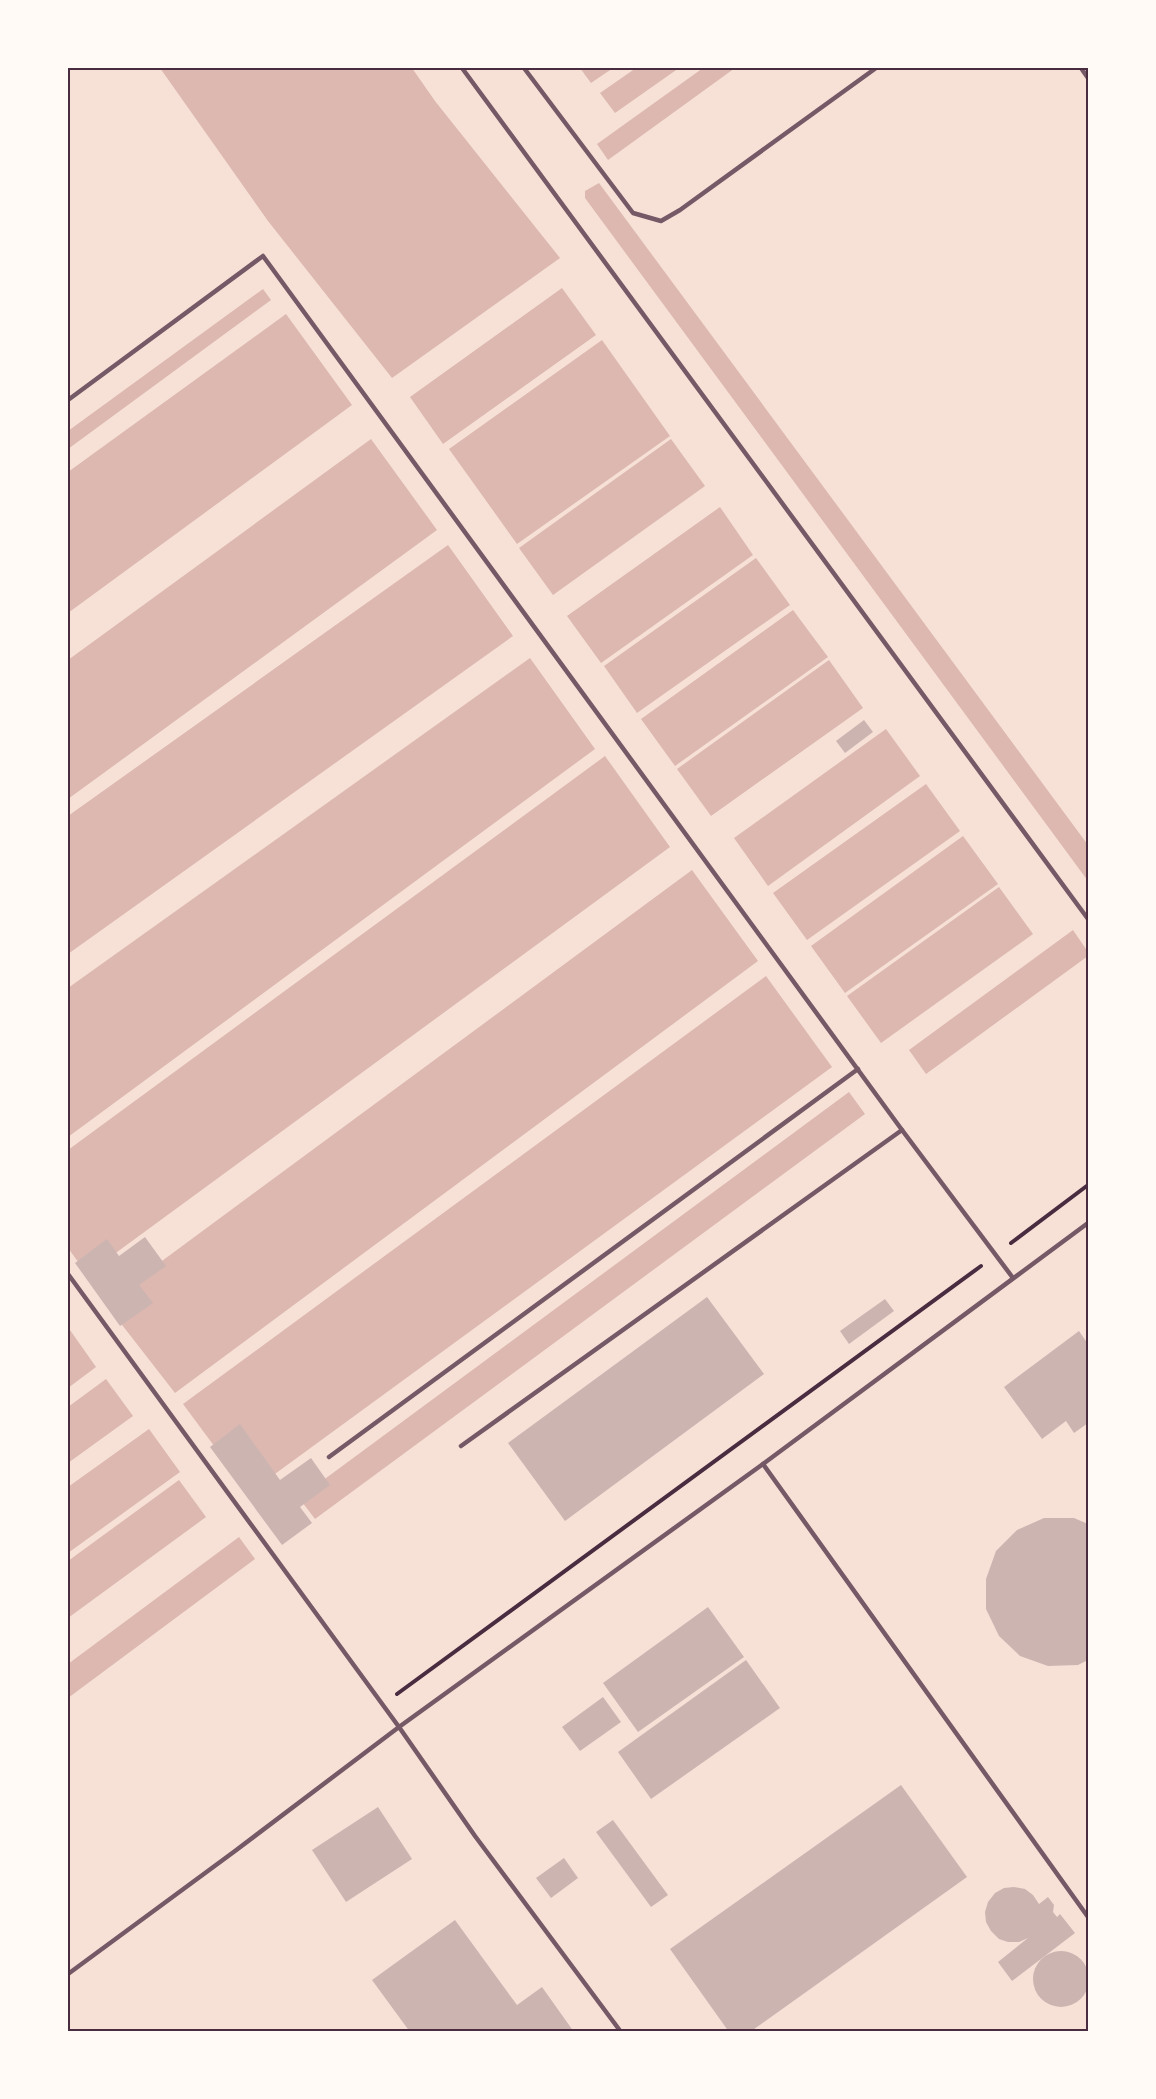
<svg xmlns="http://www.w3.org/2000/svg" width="1156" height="2099" viewBox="0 0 1156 2099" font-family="'IBM Plex Sans',sans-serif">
	<rect width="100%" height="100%" fill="#f7e1d7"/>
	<g fill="#dcb8b0">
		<path d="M160 68H412L435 101 560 258 392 378 268 221Z"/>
		<path d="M580 68H613L591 83Z"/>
		<path d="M636 68H679L615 113 600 93Z"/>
		<path d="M703 68H735L608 160 597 144Z"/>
		<path d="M599 183 1088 845V881L585 198V191Z"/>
		<path d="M562 288 596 335 443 444 410 397Z"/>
		<path d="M263 289 271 300 68 449V431Z"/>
		<path d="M286 314 352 405 68 613V472Z"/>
		<path d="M602 340 670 436 517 544 449 449Z"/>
		<path d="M371 439 437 530 68 799V660Z"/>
		<path d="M671 439 705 486 553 595 519 548Z"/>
		<path d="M720 507 753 555 601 663 567 616Z"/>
		<path d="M448 545 513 636 68 954V816Z"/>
		<path d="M756 558 790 605 637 713 604 666Z"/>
		<path d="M793 610 828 657 675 766 641 719Z"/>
		<path d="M530 658 595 749 68 1137V988Z"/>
		<path d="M829 660 863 708 711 816 677 769Z"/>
		<path d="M886 729 920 776 768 886 734 838Z"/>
		<path d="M605 756 670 847 87 1274 68 1248V1150Z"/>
		<path d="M926 784 960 831 807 940 773 893Z"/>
		<path d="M963 836 998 884 845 993 811 946Z"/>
		<path d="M692 870 758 961 175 1393 105 1303Z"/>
		<path d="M999 887 1033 934 881 1043 847 996Z"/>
		<path d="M1073 930 1088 952V956L926 1074 909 1050Z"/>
		<path d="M766 976 832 1067 249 1493 183 1404Z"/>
		<path d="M849 1092 865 1114 315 1519 299 1498Z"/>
		<path d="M70 1330 96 1367 68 1388V1331Z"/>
		<path d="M106 1379 133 1416 68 1463V1407Z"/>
		<path d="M149 1429 180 1472 68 1553V1487Z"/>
		<path d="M179 1480 206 1517 68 1618V1561Z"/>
		<path d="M239 1537 255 1559 68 1698V1664Z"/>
	</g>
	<g fill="#ccb4b1">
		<path d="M864 720 873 732 845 753 836 741Z"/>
		<path d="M145 1237 166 1266 139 1285 153 1303 120 1326 75 1263 107 1239 119 1256Z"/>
		<path d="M707 1297 764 1374 565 1521 508 1443Z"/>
		<path d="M885 1299 894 1311 849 1344 840 1331Z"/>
		<path d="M1079 1331 1088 1344V1423L1074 1433 1066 1421 1042 1439 1004 1387Z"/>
		<path d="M240 1424 280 1480 311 1458 330 1485 300 1507 312 1523 282 1545 210 1447Z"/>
		<path d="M1044 1518H1074L1088 1524V1660L1078 1665 1048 1666 1020 1656 999 1636 986 1609V1579L996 1551 1017 1530Z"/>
		<path d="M708 1607 744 1657 638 1732 603 1683Z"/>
		<path d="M746 1660 780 1708 651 1799 618 1752Z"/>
		<path d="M603 1697 621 1722 580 1751 562 1727Z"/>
		<path d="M901 1785 967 1877 750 2032H729L670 1949Z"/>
		<path d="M378 1807 412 1859 346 1902 312 1850Z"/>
		<path d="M613 1820 668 1895 651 1907 596 1832Z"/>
		<path d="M564 1858 578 1878 551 1898 536 1878Z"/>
		<path d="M1014 1887 1025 1889 1033 1895 1039 1904 1048 1897 1054 1905 1053 1912 1057 1917 1060 1914 1075 1933 1012 1981 998 1962 1028 1938 1019 1942H1008L999 1939 991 1931 986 1922 985 1912 988 1902 995 1893 1004 1888Z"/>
		<path d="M455 1920 517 2005 542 1987 574 2032H410L372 1980Z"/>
		<circle cx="1061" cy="1979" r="28"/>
	</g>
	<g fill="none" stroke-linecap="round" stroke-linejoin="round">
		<g stroke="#4a2c40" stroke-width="4">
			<path d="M1011 1243 1088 1185"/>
			<path d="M397 1694 981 1266"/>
		</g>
		<g stroke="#755966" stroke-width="4.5">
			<path d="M462 68 1088 919"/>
			<path d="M524 68 633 213 661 221 680 210 876 68"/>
			<path d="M1081 68 1088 78"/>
			<path d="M68 400 263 256 902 1130 1013 1278"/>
			<path d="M68 1274 399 1727 475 1836 621 2032"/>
			<path d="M461 1446 902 1130"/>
			<path d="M329 1457 858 1069"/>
			<path d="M763 1464 1088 1917"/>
			<path d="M68 1974 235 1851 399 1727 763 1464 1088 1223"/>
		</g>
	</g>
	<rect width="1156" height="2099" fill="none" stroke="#fffaf5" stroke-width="138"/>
	<rect x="69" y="69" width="1018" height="1961" fill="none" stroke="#4a2c40" stroke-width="2"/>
</svg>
